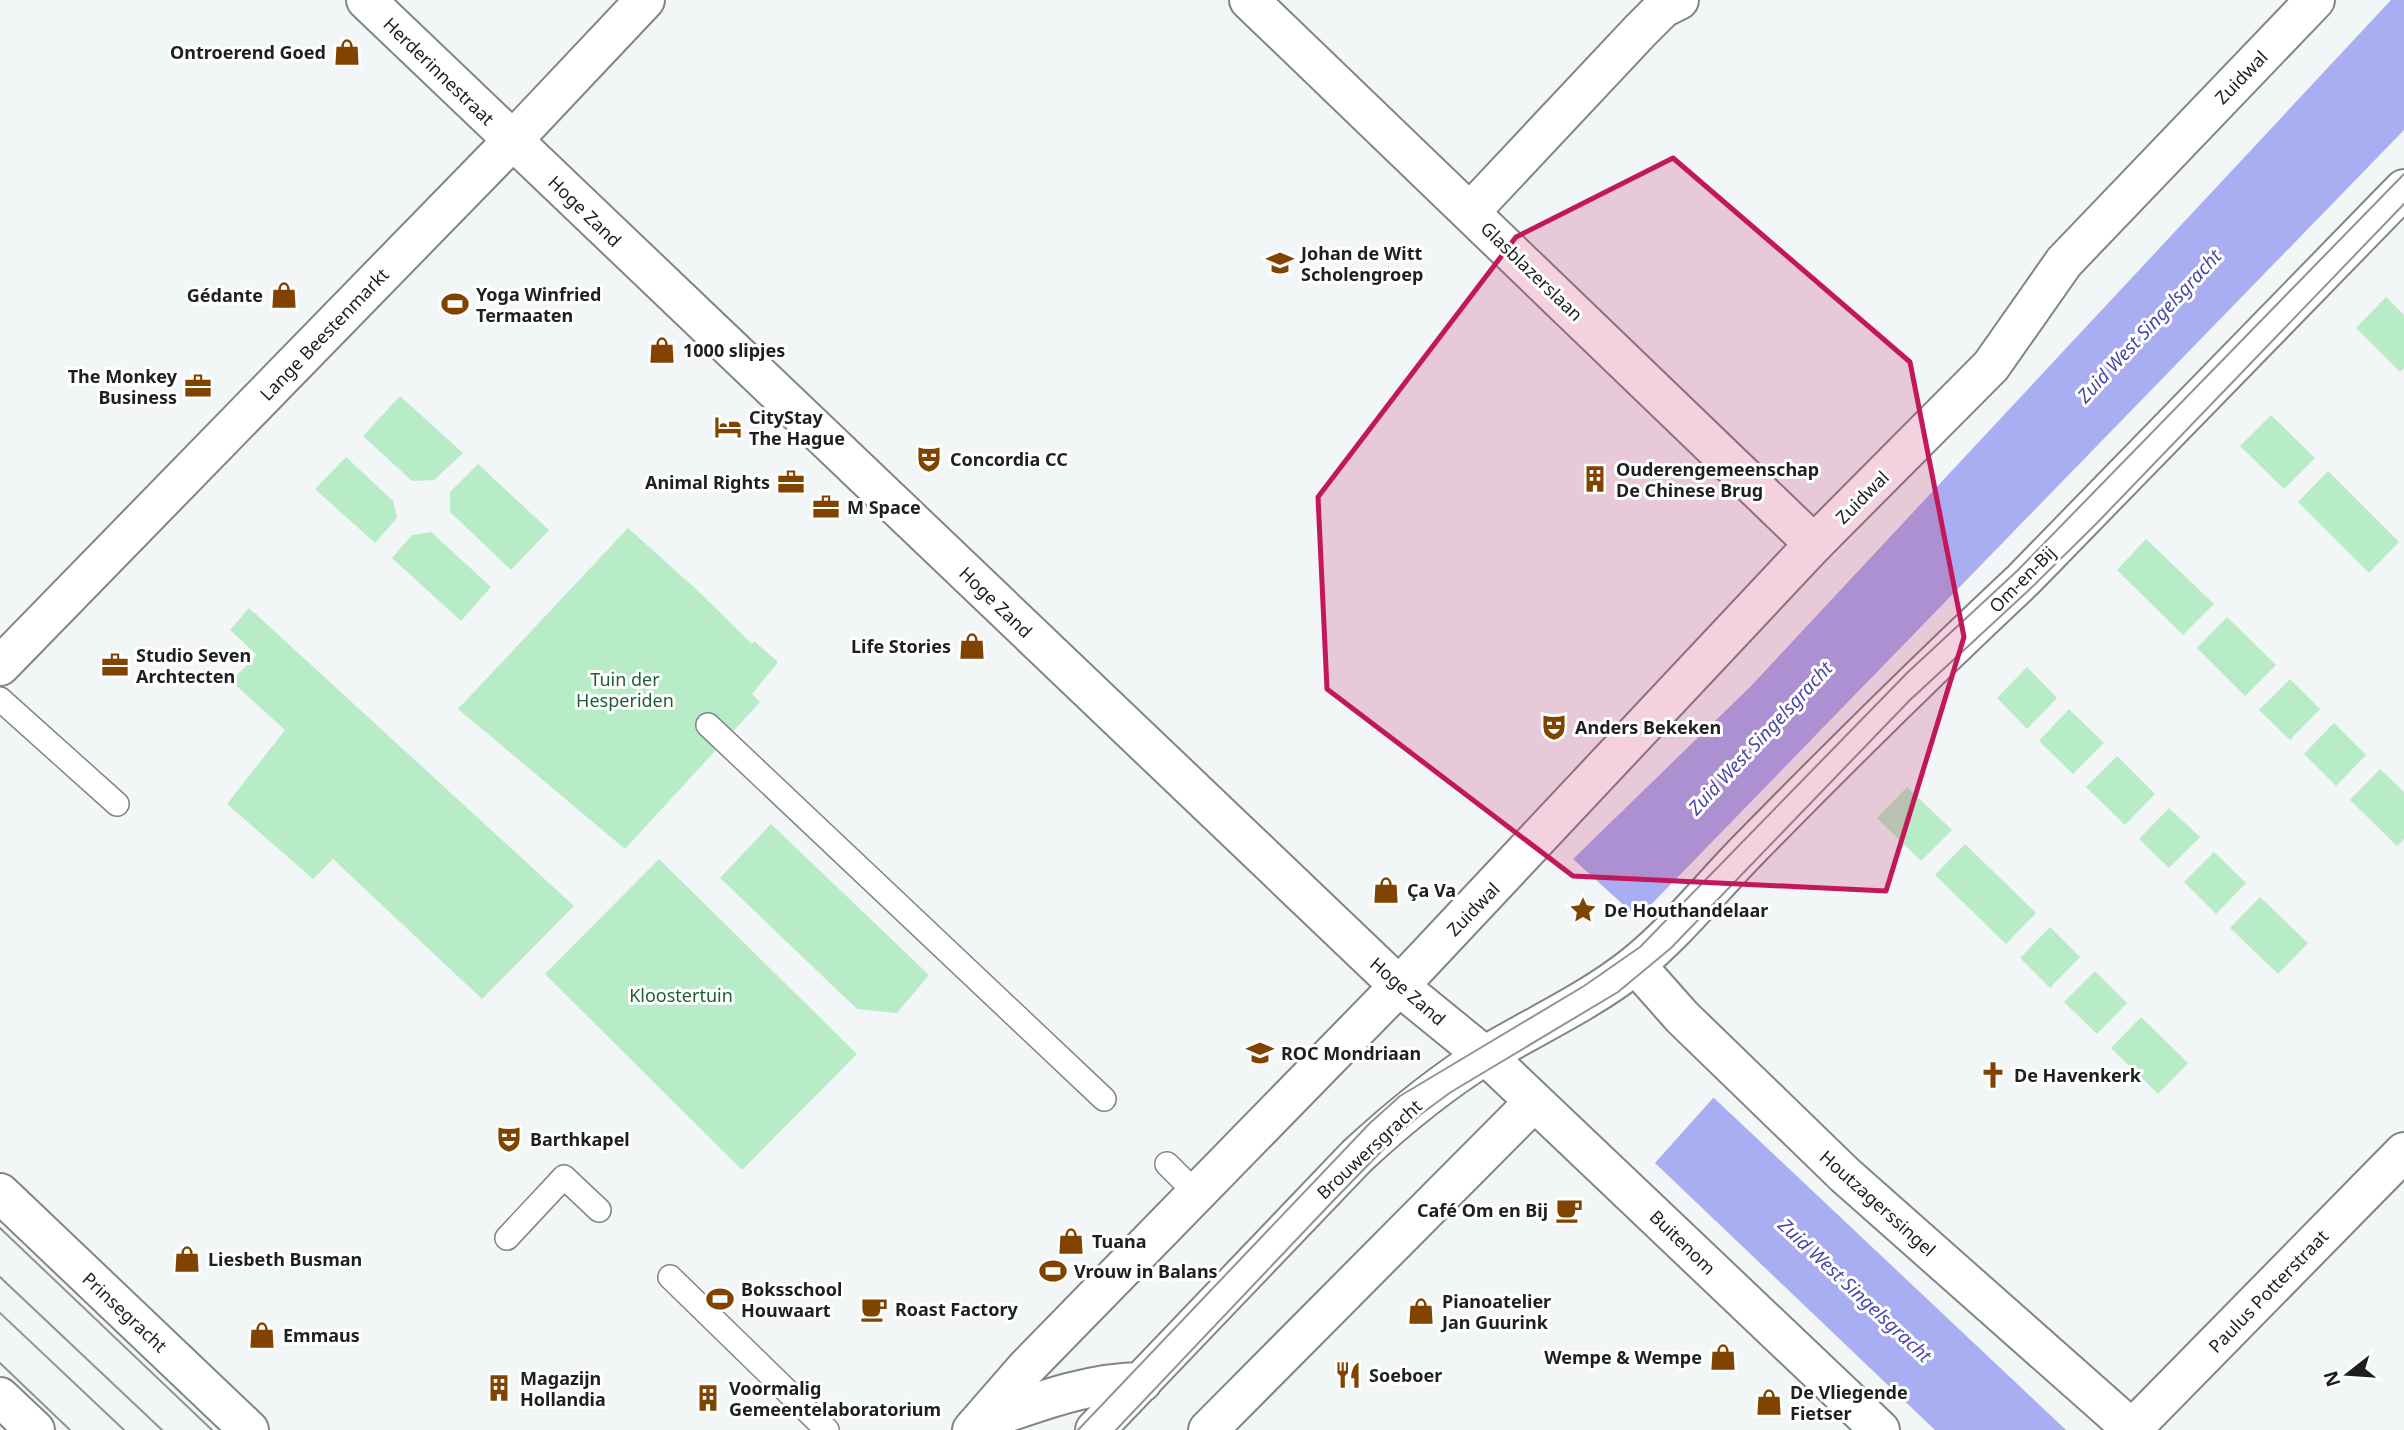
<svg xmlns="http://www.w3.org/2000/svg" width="2404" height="1430" viewBox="0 0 2404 1430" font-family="'Noto Sans',sans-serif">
	<rect width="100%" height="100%" fill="#f2f6f7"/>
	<g fill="#b7ecc6">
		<path d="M2386 297 2404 315V368L2400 372 2356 328Z"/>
		<path d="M400 396 463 453 434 480 412 481 363 436Z"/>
		<path d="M2271 415 2315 458 2284 489 2240 446Z"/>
		<path d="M346 457 393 501 397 518 375 543 315 489Z"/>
		<path d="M478 464 549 530 511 570 450 512V492Z"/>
		<path d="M2328 471 2399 542 2369 573 2298 502Z"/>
		<path d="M628 528 697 590 752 644 754 641 778 662 752 694 760 702 625 849 458 709Z"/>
		<path d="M431 532 491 587 461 621 392 558 412 535Z"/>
		<path d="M2146 539 2214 604 2183 635 2117 570Z"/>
		<path d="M249 608 574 906 482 999 333 859 313 879 227 804 285 730 231 681 257 655 230 630Z"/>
		<path d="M2227 617 2276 665 2245 696 2197 648Z"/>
		<path d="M2027 667 2057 698 2027 729 1997 698Z"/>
		<path d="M2290 679 2320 709 2290 740 2259 710Z"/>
		<path d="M2069 709 2104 743 2073 774 2039 741Z"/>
		<path d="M2334 723 2366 755 2336 786 2304 754Z"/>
		<path d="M2117 756 2155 794 2125 825 2086 787Z"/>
		<path d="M2380 769 2404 792V839L2397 846 2350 800Z"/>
		<path d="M1907 787 1952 830 1921 861 1877 818Z"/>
		<path d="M2169 808 2200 837 2169 868 2139 839Z"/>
		<path d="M771 824 929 975 897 1013 857 1009 720 878Z"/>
		<path d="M1965 844 2036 913 2006 944 1935 875Z"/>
		<path d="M2214 852 2246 883 2216 914 2184 882Z"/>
		<path d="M659 859 857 1054 742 1170 545 974Z"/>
		<path d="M2260 897 2308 943 2278 974 2230 928Z"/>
		<path d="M2050 927 2080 957 2050 988 2020 958Z"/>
		<path d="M2095 971 2127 1003 2097 1034 2064 1002Z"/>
		<path d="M2141 1017 2188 1063 2158 1094 2111 1048Z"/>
	</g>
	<path fill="#a8aef1" d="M2391 0H2404V130L1636 920 1627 930 1619 945 1614 986 1628 1019 1709 1098H1714L2066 1430H1935L1655 1163 1573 859 1751 686Z"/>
	<path fill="#f2f6f7" d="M1573 859 1639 919 1628 932 1618 957V992L1630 1017 1639 1029 1714 1097 1655 1163 1567 1076 1543 1038 1531 999 1530 959 1539 914 1559 878Z"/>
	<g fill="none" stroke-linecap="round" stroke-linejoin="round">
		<defs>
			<g id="service">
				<path d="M0 699 117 804"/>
				<path d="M708 725 1104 1099"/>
				<path d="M1167 1164 1197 1194"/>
				<path d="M507 1238 564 1177 599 1210"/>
				<path d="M670 1277 827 1430"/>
			</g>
			<g id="minor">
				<path d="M366 0 1399 986 1496 1065 1880 1430"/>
				<path d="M1249 0 1814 544"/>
				<path d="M1471 211 1640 31 1663 8 1679 0"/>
				<path d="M0 666 512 141 645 0"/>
				<path d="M1636 965 1682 1017 1845 1175 2133 1430"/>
				<path d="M980 1422C1032 1404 1087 1382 1142 1382"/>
				<path d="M2132 1429 2404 1152"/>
				<path d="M972 1430 1026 1368 1399 986 1814 544 1991 366 2064 262 2315 0"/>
				<path d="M1095 1430 1357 1156C1397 1119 1439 1084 1486 1055 1535 1026 1590 1001 1635 965 1677 931 1710 889 1747 851 1837 759 1929 668 2023 580L2404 189"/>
				<path d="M1208 1430 1534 1102"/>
			</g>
			<g id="tertiary">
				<path d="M0 1193 249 1430"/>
				<path d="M0 1397 35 1430"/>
			</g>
		</defs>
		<use href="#service" stroke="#828586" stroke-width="26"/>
		<use href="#minor" stroke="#828586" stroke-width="42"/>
		<use href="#tertiary" stroke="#828586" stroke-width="42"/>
		<use href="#service" stroke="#fff" stroke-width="23"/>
		<use href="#minor" stroke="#fff" stroke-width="38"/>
		<use href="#tertiary" stroke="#fff" stroke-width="38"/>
		<g stroke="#919494" stroke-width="2">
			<path d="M0 1228 212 1430"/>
			<path d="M0 1277 162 1430"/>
			<path d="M0 1313 124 1430"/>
			<path d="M0 1363 70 1430"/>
			<path d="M1078 1430 1369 1124 1400 1096 1584 986 1640 947 1908 672 2017 571 2404 174"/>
			<path d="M1116 1430 1334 1200 1398 1134 1421 1114 1451 1092 1618 992 1671 948 1910 700 2030 589 2097 523 2404 204"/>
		</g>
	</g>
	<path fill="#c2185b" fill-opacity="0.2" stroke="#c2185b" stroke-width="5" stroke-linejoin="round" d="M1673 158 1910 362 1964 637 1886 891 1573 876 1327 689 1318 497 1516 237Z"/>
	<defs>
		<symbol id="shop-bare" viewBox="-9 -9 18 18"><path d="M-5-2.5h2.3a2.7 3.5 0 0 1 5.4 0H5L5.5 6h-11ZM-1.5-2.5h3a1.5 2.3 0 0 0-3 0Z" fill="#804400" stroke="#fff" stroke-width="2.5" paint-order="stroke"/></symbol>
		<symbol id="school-bare" viewBox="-9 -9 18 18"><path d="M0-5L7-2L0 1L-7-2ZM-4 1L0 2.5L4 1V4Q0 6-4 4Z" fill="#804400" stroke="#fff" stroke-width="2.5" paint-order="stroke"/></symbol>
		<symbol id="stadium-bare" viewBox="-9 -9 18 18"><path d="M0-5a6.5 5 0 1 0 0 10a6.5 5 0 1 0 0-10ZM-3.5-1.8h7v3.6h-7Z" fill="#804400" stroke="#fff" stroke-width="2.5" paint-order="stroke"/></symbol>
		<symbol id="office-bare" viewBox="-9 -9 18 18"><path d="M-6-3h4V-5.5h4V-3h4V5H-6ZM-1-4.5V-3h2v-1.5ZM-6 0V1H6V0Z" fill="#804400" stroke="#fff" stroke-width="2.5" paint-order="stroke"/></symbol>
		<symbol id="hotel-bare" viewBox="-9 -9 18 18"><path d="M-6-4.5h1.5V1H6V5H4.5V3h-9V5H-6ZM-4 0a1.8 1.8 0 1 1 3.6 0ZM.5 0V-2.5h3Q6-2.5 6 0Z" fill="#804400" stroke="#fff" stroke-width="2.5" paint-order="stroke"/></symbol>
		<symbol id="theatre-bare" viewBox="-9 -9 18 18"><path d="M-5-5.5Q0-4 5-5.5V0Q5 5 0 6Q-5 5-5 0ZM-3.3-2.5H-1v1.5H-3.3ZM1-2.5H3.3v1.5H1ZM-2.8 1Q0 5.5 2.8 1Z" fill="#804400" stroke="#fff" stroke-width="2.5" paint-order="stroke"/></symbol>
		<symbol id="building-bare" viewBox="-9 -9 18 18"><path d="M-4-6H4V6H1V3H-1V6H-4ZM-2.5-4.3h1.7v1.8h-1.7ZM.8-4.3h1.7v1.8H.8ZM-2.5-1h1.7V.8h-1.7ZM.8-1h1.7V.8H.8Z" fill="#804400" stroke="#fff" stroke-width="2.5" paint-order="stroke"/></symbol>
		<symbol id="sight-bare" viewBox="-9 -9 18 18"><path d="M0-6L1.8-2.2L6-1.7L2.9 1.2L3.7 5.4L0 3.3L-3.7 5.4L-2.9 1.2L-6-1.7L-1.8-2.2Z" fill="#804400" stroke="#fff" stroke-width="2.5" paint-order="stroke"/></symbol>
		<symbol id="university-bare" viewBox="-9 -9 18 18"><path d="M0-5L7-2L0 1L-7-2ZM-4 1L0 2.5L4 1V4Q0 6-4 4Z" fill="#804400" stroke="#fff" stroke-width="2.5" paint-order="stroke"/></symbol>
		<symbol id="church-bare" viewBox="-9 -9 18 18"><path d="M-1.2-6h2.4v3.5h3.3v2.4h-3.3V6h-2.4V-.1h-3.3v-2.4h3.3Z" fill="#804400" stroke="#fff" stroke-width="2.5" paint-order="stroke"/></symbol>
		<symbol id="cafe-bare" viewBox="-9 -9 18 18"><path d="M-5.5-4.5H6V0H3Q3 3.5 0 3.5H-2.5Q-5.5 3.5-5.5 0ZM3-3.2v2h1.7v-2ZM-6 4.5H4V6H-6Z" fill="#804400" stroke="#fff" stroke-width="2.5" paint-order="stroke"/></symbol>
		<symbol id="restaurant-bare" viewBox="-9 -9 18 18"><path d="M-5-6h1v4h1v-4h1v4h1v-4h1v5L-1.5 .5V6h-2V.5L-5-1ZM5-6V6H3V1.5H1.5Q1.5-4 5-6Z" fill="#804400" stroke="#fff" stroke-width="2.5" paint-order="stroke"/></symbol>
	</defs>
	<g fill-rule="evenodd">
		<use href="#shop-bare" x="328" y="33" width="38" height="38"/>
		<use href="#school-bare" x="1261" y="244" width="38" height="38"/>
		<use href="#shop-bare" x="265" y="276" width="38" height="38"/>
		<use href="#stadium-bare" x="436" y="285" width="38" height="38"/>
		<use href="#shop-bare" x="643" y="331" width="38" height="38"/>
		<use href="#office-bare" x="179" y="367" width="38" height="38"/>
		<use href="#hotel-bare" x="709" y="408" width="38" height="38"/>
		<use href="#theatre-bare" x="910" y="440" width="38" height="38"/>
		<use href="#building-bare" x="1576" y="460" width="38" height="38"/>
		<use href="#office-bare" x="772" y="463" width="38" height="38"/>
		<use href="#office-bare" x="807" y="488" width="38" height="38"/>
		<use href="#shop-bare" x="953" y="627" width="38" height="38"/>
		<use href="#office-bare" x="96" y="646" width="38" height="38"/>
		<use href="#theatre-bare" x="1535" y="708" width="38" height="38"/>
		<use href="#shop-bare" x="1367" y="871" width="38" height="38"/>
		<use href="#sight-bare" x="1564" y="891" width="38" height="38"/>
		<use href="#university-bare" x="1241" y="1034" width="38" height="38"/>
		<use href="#church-bare" x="1974" y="1056" width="38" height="38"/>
		<use href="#theatre-bare" x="490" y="1120" width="38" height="38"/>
		<use href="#cafe-bare" x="1550" y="1191" width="38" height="38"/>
		<use href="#shop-bare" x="1052" y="1222" width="38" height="38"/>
		<use href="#shop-bare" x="168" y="1240" width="38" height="38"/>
		<use href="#stadium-bare" x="1034" y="1252" width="38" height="38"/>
		<use href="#stadium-bare" x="701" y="1280" width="38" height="38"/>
		<use href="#cafe-bare" x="855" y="1290" width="38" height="38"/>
		<use href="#shop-bare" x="1402" y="1292" width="38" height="38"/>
		<use href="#shop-bare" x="243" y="1316" width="38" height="38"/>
		<use href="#shop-bare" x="1704" y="1338" width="38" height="38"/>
		<use href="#restaurant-bare" x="1329" y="1356" width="38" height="38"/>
		<use href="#building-bare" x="480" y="1369" width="38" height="38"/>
		<use href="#building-bare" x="689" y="1379" width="38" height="38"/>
		<use href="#shop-bare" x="1750" y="1383" width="38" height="38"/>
	</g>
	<g text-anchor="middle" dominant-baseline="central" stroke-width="6" stroke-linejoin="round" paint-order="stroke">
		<g font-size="18" font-weight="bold" fill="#1e1f1f" stroke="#fff" text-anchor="start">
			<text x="326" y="52" text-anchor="end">Ontroerend Goed</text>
			<text x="1301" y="253">Johan de Witt<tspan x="1301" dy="21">Scholengroep</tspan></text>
			<text x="476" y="294">Yoga Winfried<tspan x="476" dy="21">Termaaten</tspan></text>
			<text x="263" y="295" text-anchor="end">Gédante</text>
			<text x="683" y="350">1000 slipjes</text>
			<text x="177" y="376" text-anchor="end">The Monkey<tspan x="177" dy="21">Business</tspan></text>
			<text x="749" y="417">CityStay<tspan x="749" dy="21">The Hague</tspan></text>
			<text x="950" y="459">Concordia CC</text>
			<text x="1616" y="469">Ouderengemeenschap<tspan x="1616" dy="21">De Chinese Brug</tspan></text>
			<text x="770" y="482" text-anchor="end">Animal Rights</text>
			<text x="847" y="507">M Space</text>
			<text x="951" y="646" text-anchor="end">Life Stories</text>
			<text x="136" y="655">Studio Seven<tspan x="136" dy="21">Archtecten</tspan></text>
			<text x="1575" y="727">Anders Bekeken</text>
			<text x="1407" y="890">Ça Va</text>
			<text x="1604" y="910">De Houthandelaar</text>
			<text x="1281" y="1053">ROC Mondriaan</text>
			<text x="2014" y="1075">De Havenkerk</text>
			<text x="530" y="1139">Barthkapel</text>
			<text x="1548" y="1210" text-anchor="end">Café Om en Bij</text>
			<text x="1092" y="1241">Tuana</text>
			<text x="208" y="1259">Liesbeth Busman</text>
			<text x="1074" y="1271">Vrouw in Balans</text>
			<text x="741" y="1289">Boksschool<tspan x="741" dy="21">Houwaart</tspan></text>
			<text x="1442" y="1301">Pianoatelier<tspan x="1442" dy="21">Jan Guurink</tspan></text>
			<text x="895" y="1309">Roast Factory</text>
			<text x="283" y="1335">Emmaus</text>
			<text x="1702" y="1357" text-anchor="end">Wempe &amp; Wempe</text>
			<text x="1369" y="1375">Soeboer</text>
			<text x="520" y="1378">Magazijn<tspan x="520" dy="21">Hollandia</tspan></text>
			<text x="729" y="1388">Voormalig<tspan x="729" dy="21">Gemeentelaboratorium</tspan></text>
			<text x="1790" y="1392">De Vliegende<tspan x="1790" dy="21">Fietser</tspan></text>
		</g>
		<g font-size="18" fill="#1e1f1f" stroke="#fff">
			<text transform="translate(439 71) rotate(44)">Herderinnestraat</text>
			<text transform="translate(2241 77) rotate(-46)">Zuidwal</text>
			<text transform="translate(585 211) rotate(44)">Hoge Zand</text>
			<text transform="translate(1532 271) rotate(44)">Glasblazerslaan</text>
			<text transform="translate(324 334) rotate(-46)">Lange Beestenmarkt</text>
			<text transform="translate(1862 497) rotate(-45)">Zuidwal</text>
			<text transform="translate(2022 579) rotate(-45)">Om-en-Bij</text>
			<text transform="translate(996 602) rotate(44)">Hoge Zand</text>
			<text transform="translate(1473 909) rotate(-46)">Zuidwal</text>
			<text transform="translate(1408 991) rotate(41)">Hoge Zand</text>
			<text transform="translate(1369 1149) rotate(-43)">Brouwersgracht</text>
			<text transform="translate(1878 1203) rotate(42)">Houtzagerssingel</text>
			<text transform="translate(1683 1242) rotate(44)">Buitenom</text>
			<text transform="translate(2268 1291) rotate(-46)">Paulus Potterstraat</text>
			<text transform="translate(125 1312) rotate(43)">Prinsegracht</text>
		</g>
		<g font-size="18" fill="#1d5e38" stroke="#fff">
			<text x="625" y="679">Tuin der<tspan x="625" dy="21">Hesperiden</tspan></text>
			<text x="681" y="995">Kloostertuin</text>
		</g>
		<g font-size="19" font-style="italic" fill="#4b47a7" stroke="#fff">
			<text transform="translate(2149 326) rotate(-47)">Zuid West Singelsgracht</text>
			<text transform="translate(1760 738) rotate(-47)">Zuid West Singelsgracht</text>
			<text transform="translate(1855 1290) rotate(43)">Zuid West Singelsgracht</text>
		</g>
	</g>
	<g transform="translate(2348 1374) rotate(253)" stroke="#ffffff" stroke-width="5" paint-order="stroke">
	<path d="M0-5L12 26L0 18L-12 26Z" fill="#1e1f1f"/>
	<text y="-10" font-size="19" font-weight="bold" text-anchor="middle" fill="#1e1f1f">N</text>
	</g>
</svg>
